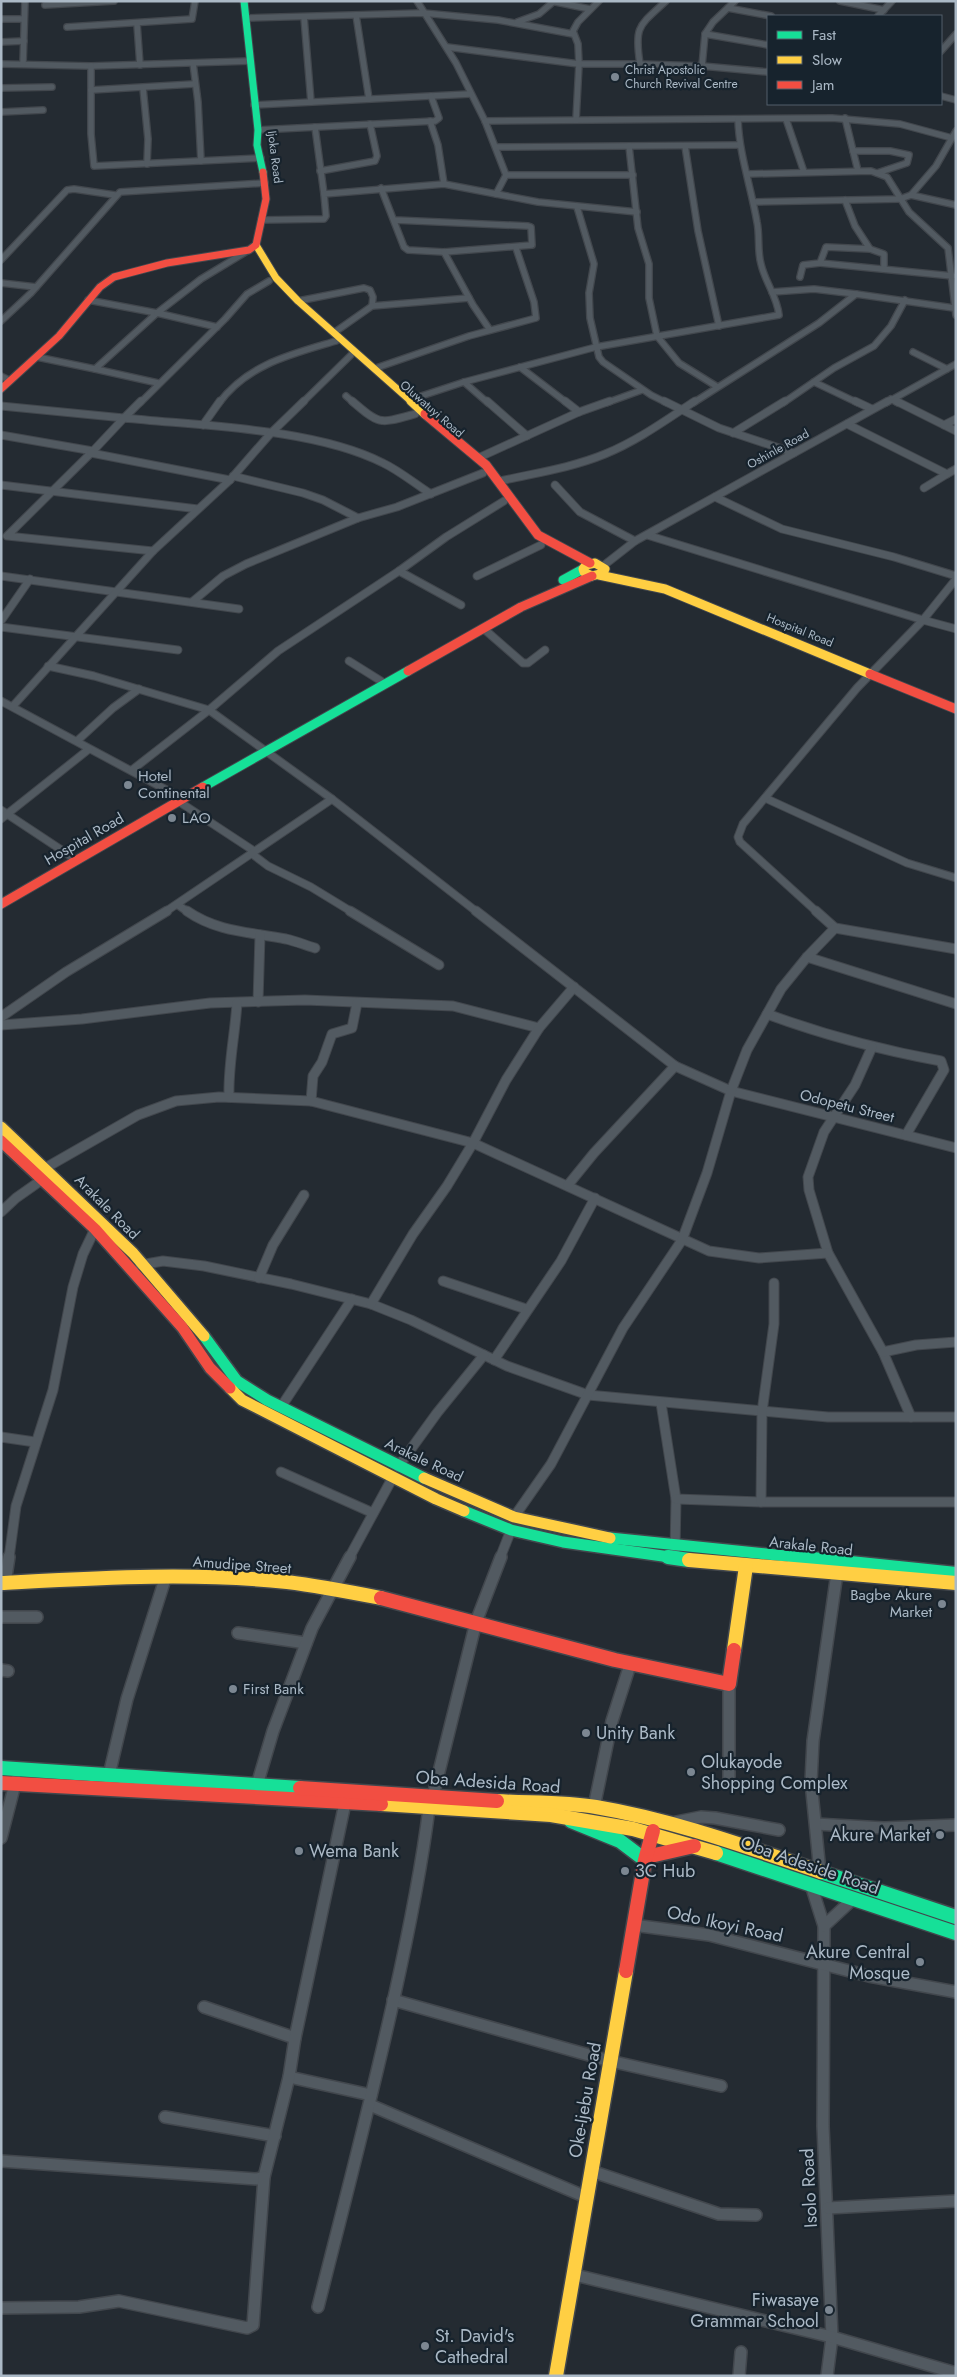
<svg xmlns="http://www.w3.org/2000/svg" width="957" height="2377" viewBox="0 0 957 2377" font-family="Jost,sans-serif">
	<rect width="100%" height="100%" fill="#242b32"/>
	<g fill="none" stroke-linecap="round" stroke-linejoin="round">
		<defs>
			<g id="street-far3">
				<path d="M417 1 456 63 485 121 506 175 496 194"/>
				<path d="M551 1 590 9"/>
				<path d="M599 1 578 22 573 31 578 44 579 64H640"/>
				<path d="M666 1C639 26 634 26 640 64L702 66 705 34 713 22 735 1"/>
				<path d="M840 1 884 10"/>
				<path d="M45 5 114 1"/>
				<path d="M728 8 771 16"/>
				<path d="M356 15 369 99"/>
				<path d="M878 16 892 1"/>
				<path d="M304 17 311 102"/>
				<path d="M246 18 423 13 498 20 573 34"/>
				<path d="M1 19H23"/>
				<path d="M517 22 539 14 553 2"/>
				<path d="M137 24 140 65"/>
				<path d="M67 27 192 19 195 1"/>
				<path d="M705 34 768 45"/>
				<path d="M1 42 24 41"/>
				<path d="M447 47 579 64 576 120"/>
				<path d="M941 51 956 34"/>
				<path d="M193 63 198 102 201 161"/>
				<path d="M1 64 91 66 250 61"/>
				<path d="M23 64 25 1"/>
				<path d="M91 66V134L94 166 261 158"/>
				<path d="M702 66 768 72"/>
				<path d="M1 88 52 87"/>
				<path d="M143 88 148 139 147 164"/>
				<path d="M91 90 194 84"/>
				<path d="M941 96 956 100"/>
				<path d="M254 105 470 94"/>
				<path d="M1 112 43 110"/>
				<path d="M845 118 858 171"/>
				<path d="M786 119 804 172"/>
				<path d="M430 121 438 145 444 184"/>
				<path d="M485 121 832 118 900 124 952 138"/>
				<path d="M315 127 324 194"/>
				<path d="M258 130 435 121 439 118 431 96"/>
				<path d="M629 146 638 228 649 264V298L657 336 679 363 716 386"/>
				<path d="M685 146 698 231 719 326"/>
				<path d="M496 147 739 145"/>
				<path d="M853 151H890L909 155 907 163 877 173"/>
				<path d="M320 171 375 161 377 156 370 124"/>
				<path d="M748 174 871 171 887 177 909 212 948 248 956 315"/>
				<path d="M506 175H633"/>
				<path d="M381 188 404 247 408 250 444 252 532 245 531 227 528 226 395 220"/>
				<path d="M911 195 936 166 956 131"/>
				<path d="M754 202 900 199 911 195 956 205"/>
				<path d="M577 207 594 264 589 293 590 318 599 357 603 362 651 395 667 403"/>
				<path d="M261 220 324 219 326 216 324 194 444 184 538 202 637 212"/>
				<path d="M870 249 884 254V269"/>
				<path d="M444 252 473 305 490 330"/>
				<path d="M1 260 67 190 74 189 115 195"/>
				<path d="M820 263 953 276"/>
				<path d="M800 277 803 265 820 263 826 247 870 249 855 226 845 200"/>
				<path d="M1 283 36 287"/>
				<path d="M772 292 814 289 856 294"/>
				<path d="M88 300 157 313 95 369 158 383"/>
				<path d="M298 301 364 288 370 290 373 297 372 306"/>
				<path d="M1 321 31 293 120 192 265 183"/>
				<path d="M217 327 157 313 201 279 249 250"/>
				<path d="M335 332 372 306 469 298"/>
				<path d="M913 352 947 369"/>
				<path d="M37 357 95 369"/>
				<path d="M520 367 567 403"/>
				<path d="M376 368 469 336 536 318 534 302 516 248"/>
				<path d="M1 376 9 380"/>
				<path d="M464 382 488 403"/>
				<path d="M814 382 858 403"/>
				<path d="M346 396 354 403"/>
				<path d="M891 399 898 403"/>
				<path d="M409 400 464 382 596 347 779 315C777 296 765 282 761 264 757 250 760 236 757 222 751 187 739 154 738 119"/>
				<path d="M140 403 225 319 247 294 269 281"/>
				<path d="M219 403C248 364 292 354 336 341"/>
				<path d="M302 403 351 355"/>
				<path d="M606 403 642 390"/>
				<path d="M693 403 819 323 856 294 954 308"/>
				<path d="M783 403 834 368 874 346 891 326 905 300"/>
				<path d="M886 403 956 364"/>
			</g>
			<g id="street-far2">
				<path d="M352 401C380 425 379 424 415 414"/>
				<path d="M487 401 527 436"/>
				<path d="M565 401 579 412"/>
				<path d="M664 401 719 428 794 453"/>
				<path d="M855 401 872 409"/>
				<path d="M896 401 956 431"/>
				<path d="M1 406 124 418 141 401"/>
				<path d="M847 424 947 474 956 469"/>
				<path d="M203 425 220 401"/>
				<path d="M944 425 956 419"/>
				<path d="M733 433 785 401"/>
				<path d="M1 435 93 451 7 536 153 551"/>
				<path d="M93 451 124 418C201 426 314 428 383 463 400 471 415 484 431 494"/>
				<path d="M91 453 230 480"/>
				<path d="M478 458 579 412 610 401"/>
				<path d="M233 476 303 493 323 500 358 518"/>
				<path d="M500 481C535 473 571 468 605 454 637 441 666 420 695 401"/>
				<path d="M1 485 198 509"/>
				<path d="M555 485 580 512 635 541"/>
				<path d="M924 488 947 474"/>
				<path d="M715 497 782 529 894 557 956 576"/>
				<path d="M647 535 923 620 956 579"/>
				<path d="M603 566 635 541 888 401"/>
				<path d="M399 571 461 605"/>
				<path d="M1 576 239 609"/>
				<path d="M477 576 541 545"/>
				<path d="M192 602 223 576 246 564 358 518 397 507 483 473"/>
				<path d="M1 621 30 579"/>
				<path d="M1 627 178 650"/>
				<path d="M484 629 523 663H528L545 650"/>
				<path d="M349 661 381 681"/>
				<path d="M48 666 94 676 209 710 278 651 399 571 446 537 504 501"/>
				<path d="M1 701 176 795"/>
				<path d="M13 706 153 551 230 480 271 433 304 401"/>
				<path d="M77 741 113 708 139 689"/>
				<path d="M132 770 209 710 332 799 477 912"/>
				<path d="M765 798 907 863 956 878"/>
				<path d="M178 801 254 851"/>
				<path d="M1 810 72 857"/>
				<path d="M1 819 89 749"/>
				<path d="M251 853 268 866 311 887 352 912"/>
				<path d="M178 905 188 912"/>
				<path d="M165 912 332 799"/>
				<path d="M817 912 740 842 738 837 743 824 857 688 923 620 956 629"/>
			</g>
			<g id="street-far1">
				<path d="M187 911C217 932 250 932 286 939 295 941 305 945 315 948"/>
				<path d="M350 911 439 965"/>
				<path d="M476 911 675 1066 731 1091 956 1148"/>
				<path d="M816 911 835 928 956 949"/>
				<path d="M807 957 956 1004"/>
				<path d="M258 1002 260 935"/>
				<path d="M767 1014C824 1035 881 1050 941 1061L944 1070 906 1135"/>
				<path d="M1 1017 66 972 167 911"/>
				<path d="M1 1025 82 1019 210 1003 305 1000 453 1006 539 1028"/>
				<path d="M872 1047 855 1085 824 1132 808 1177 809 1190 828 1253 883 1352 911 1417"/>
				<path d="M229 1097C228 1065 235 1035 237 1003"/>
				<path d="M311 1101 313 1076 322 1062 332 1034 352 1028 357 1003"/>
				<path d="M47 1167 138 1115 176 1101 219 1097 311 1101 473 1143 709 1251 759 1258 828 1253"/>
				<path d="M568 1185 594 1153 675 1066"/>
				<path d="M1 1212 16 1198 43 1179"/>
				<path d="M140 1265 163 1261 204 1266 291 1284 371 1304 411 1320 507 1366 588 1395 828 1417H956"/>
				<path d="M259 1278 273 1245 304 1195"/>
				<path d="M443 1281 526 1309"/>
				<path d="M371 1304 413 1234 447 1186 473 1143 506 1080 539 1028 574 987"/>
				<path d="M883 1352 916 1345 956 1342"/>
				<path d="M494 1360 561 1261 595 1198"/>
				<path d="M661 1403 676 1499 675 1552"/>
				<path d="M281 1407 352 1299"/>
				<path d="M1 1437 35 1442"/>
				<path d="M398 1467 437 1413 484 1355"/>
				<path d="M281 1472 373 1513"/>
				<path d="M676 1499 761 1502H956"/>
				<path d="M761 1502 762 1412 774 1324V1283"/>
				<path d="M514 1517 551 1464 623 1328 682 1240 707 1173 731 1091 747 1050 781 989 807 957 835 928"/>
				<path d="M9 1558 16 1506 53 1390 73 1287 83 1254 95 1229"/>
				<path d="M349 1558 393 1477"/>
				<path d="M500 1558 511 1530"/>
			</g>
			<g id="street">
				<path d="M5 1583 9 1557"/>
				<path d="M1 1617H37"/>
				<path d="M238 1633 306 1643"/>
				<path d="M1 1670 8 1671"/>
				<path d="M729 1684V1782"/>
				<path d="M109 1775 127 1699 166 1576"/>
				<path d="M257 1785 273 1731 312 1628 350 1557"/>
				<path d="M433 1796 476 1622 501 1557"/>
				<path d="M594 1807 612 1721 630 1665"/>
				<path d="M676 1822 701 1817 715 1818 779 1830"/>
				<path d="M816 1824 884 1828 956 1825"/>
				<path d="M1 1838 16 1780"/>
				<path d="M820 1872 811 1782 813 1741 837 1573"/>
				<path d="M811 1885 824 1926 823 2126 832 2337 827 2376"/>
				<path d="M633 1925 709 1935 869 1976 956 1992"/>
				<path d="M824 1926 853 1899"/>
				<path d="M393 2000 610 2061 721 2086"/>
				<path d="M204 2007 295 2038"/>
				<path d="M289 2077 371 2095"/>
				<path d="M370 2105 586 2197"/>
				<path d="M165 2117 275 2136"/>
				<path d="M1 2161 257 2179 264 2177 289 2077 295 2038 345 1803"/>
				<path d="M591 2171 719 2214 756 2215"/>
				<path d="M828 2208 956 2201"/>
				<path d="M575 2275 832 2337 956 2373"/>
				<path d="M318 2307C344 2204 371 2102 394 1998 408 1935 421 1872 429 1808"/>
				<path d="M1 2308 79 2307 119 2301 247 2328 253 2325 264 2177"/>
				<path d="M739 2376 741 2352"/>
			</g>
			<path id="fast-far3" d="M244 1 258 130 257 145 263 172"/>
			<g id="fast-far2">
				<path d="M563 580 583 569"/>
				<path d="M203 787 408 671"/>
			</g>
			<g id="fast-far1">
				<path d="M204 1336 237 1381 267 1400 424 1478"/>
				<path d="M464 1511 511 1530 563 1542 677 1558"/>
				<path d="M610 1538 805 1558"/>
			</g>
			<g id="fast">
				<path d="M668 1557 689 1560"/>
				<path d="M793 1557 956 1574"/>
				<path d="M1 1768 300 1788"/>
				<path d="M571 1821 620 1841 645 1860"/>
				<path d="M716 1853 956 1933"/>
				<path d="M821 1872 956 1917"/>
			</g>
			<path id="slow-far3" d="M256 245 276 278 298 301 413 403"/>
			<g id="slow-far2">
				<path d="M411 401 425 414"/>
				<path d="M595 563 605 569 603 573 592 576 584 572 583 569 586 565Z"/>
				<path d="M599 575 665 589 870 674"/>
			</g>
			<g id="slow-far1">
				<path d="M1 1127 133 1253 204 1336"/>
				<path d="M230 1388 242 1400 436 1499 464 1511"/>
				<path d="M424 1478 514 1517 610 1538"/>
			</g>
			<g id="slow">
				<path d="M689 1560 956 1583"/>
				<path d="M1 1583C96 1578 192 1572 287 1582 319 1586 350 1592 381 1598"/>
				<path d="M734 1650 746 1566"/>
				<path d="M497 1801C530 1803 564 1802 596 1807 673 1820 747 1847 821 1872"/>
				<path d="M381 1804 551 1815 633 1829 716 1853"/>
				<path d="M556 2376 626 1971"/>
			</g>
			<path id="jam-far3" d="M1 389 59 336 100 287 114 277 167 263 249 250 256 245 266 199 263 172"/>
			<g id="jam-far2">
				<path d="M425 414 486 465 538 535 590 563"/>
				<path d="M408 671 521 607 592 576"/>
				<path d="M870 674 956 709"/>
				<path d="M1 904 203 787"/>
			</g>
			<path id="jam-far1" d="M1 1141 95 1229 182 1327 210 1368 230 1388"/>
			<g id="jam">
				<path d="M381 1598 615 1660 729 1684 734 1650"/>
				<path d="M1 1783 381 1804"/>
				<path d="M300 1788 497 1801"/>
				<path d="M646 1857 694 1846"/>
				<path d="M626 1971 645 1860 653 1831"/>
			</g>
		</defs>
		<use href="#street-far3" stroke="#42474d" stroke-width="8"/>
		<use href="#street-far2" stroke="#42474d" stroke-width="9"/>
		<use href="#street-far1" stroke="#42474d" stroke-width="11"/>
		<use href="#street" stroke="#42474d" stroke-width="14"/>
		<use href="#fast-far3" stroke="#42474d" stroke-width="9"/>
		<use href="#fast-far2" stroke="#42474d" stroke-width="11"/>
		<use href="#fast-far1" stroke="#42474d" stroke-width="14"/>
		<use href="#fast" stroke="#42474d" stroke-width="17"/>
		<use href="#slow-far3" stroke="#42474d" stroke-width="9"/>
		<use href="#slow-far2" stroke="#42474d" stroke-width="11"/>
		<use href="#slow-far1" stroke="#42474d" stroke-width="14"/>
		<use href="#slow" stroke="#42474d" stroke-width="17"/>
		<use href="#jam-far3" stroke="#42474d" stroke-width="9"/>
		<use href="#jam-far2" stroke="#42474d" stroke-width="11"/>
		<use href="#jam-far1" stroke="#42474d" stroke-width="14"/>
		<use href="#jam" stroke="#42474d" stroke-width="17"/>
		<use href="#street-far3" stroke="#525a61" stroke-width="5.5"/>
		<use href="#street-far2" stroke="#525a61" stroke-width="7"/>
		<use href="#street-far1" stroke="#525a61" stroke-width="9"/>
		<use href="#street" stroke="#525a61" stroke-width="11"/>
		<use href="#fast-far3" stroke="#16e098" stroke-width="7"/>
		<use href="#fast-far2" stroke="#16e098" stroke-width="9"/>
		<use href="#fast-far1" stroke="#16e098" stroke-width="11"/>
		<use href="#fast" stroke="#16e098" stroke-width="14"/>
		<use href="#slow-far3" stroke="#ffcf43" stroke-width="7"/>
		<use href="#slow-far2" stroke="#ffcf43" stroke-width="9"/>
		<use href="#slow-far1" stroke="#ffcf43" stroke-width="11"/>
		<use href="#slow" stroke="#ffcf43" stroke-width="14"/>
		<use href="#jam-far3" stroke="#f24e42" stroke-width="7"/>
		<use href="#jam-far2" stroke="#f24e42" stroke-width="9"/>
		<use href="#jam-far1" stroke="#f24e42" stroke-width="11"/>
		<use href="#jam" stroke="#f24e42" stroke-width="14"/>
	</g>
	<g fill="#7c8792" stroke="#17232d" stroke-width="2">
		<circle cx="615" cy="77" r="5"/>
		<circle cx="128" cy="785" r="5"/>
		<circle cx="172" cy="818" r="5"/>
		<circle cx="942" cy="1604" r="5"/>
		<circle cx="233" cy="1689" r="5"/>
		<circle cx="586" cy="1733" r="5"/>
		<circle cx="691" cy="1772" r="5"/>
		<circle cx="940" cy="1835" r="5"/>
		<circle cx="299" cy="1851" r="5"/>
		<circle cx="625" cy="1871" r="5"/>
		<circle cx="920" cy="1962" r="5"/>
		<circle cx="829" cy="2310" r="5"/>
		<circle cx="425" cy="2346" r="5"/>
	</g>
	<g text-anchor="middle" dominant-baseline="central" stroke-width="4.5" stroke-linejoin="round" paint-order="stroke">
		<g font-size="12" fill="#abb9c6" stroke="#17232d" text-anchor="start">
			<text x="625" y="70">Christ Apostolic<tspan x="625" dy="14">Church Revival Centre</tspan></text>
		</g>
		<g font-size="12" fill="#abb9c6" stroke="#17232d">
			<text transform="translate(275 157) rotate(83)">Ijoka Road</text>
			<text transform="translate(432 409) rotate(41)">Oluwatuyi Road</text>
			<text transform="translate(778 449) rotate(-29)">Oshinle Road</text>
			<text transform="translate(800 630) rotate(22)">Hospital Road</text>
		</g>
		<g font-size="15" fill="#abb9c6" stroke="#17232d" text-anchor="start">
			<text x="138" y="776">Hotel<tspan x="138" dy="17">Continental</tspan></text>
			<text x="182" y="818">LAO</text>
			<text x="932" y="1595" text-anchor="end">Bagbe Akure<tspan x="932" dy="17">Market</tspan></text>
			<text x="243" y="1689">First Bank</text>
		</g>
		<g font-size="15" fill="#abb9c6" stroke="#17232d">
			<text transform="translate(84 839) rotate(-30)">Hospital Road</text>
			<text transform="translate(847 1106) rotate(14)">Odopetu Street</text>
			<text transform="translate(107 1207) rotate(45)">Arakale Road</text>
			<text transform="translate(424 1460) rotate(25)">Arakale Road</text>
			<text transform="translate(811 1546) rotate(6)">Arakale Road</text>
			<text transform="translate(242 1565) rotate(4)">Amudipe Street</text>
		</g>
		<g font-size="18" fill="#abb9c6" stroke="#17232d" text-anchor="start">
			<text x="596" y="1733">Unity Bank</text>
			<text x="701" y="1762">Olukayode<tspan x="701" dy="21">Shopping Complex</tspan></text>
			<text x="930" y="1835" text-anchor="end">Akure Market</text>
			<text x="309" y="1851">Wema Bank</text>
			<text x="635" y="1871">3C Hub</text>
			<text x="910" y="1952" text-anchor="end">Akure Central<tspan x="910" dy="21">Mosque</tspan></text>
			<text x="819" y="2300" text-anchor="end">Fiwasaye<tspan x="819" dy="21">Grammar School</tspan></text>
			<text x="435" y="2336">St. David's<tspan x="435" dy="21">Cathedral</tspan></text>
		</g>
		<g font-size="18" fill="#abb9c6" stroke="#17232d">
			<text transform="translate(488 1782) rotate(4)">Oba Adesida Road</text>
			<text transform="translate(810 1865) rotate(19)">Oba Adeside Road</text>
			<text transform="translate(725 1924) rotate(12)">Odo Ikoyi Road</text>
			<text transform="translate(585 2100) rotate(-80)">Oke-Ijebu Road</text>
			<text transform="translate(809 2188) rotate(-93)">Isolo Road</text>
		</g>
	</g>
	<rect width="957" height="2377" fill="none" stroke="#abb9c6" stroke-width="5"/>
	<rect x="767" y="15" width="175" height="90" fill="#17232d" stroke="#525f6a"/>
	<rect x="777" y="31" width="25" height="8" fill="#16e098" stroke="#525f6a"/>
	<text x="812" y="40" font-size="15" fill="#abb9c6">Fast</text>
	<rect x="777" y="56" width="25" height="8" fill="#ffcf43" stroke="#525f6a"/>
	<text x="812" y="65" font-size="15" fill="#abb9c6">Slow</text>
	<rect x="777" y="81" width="25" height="8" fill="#f24e42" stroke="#525f6a"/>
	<text x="812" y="90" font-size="15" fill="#abb9c6">Jam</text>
</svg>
